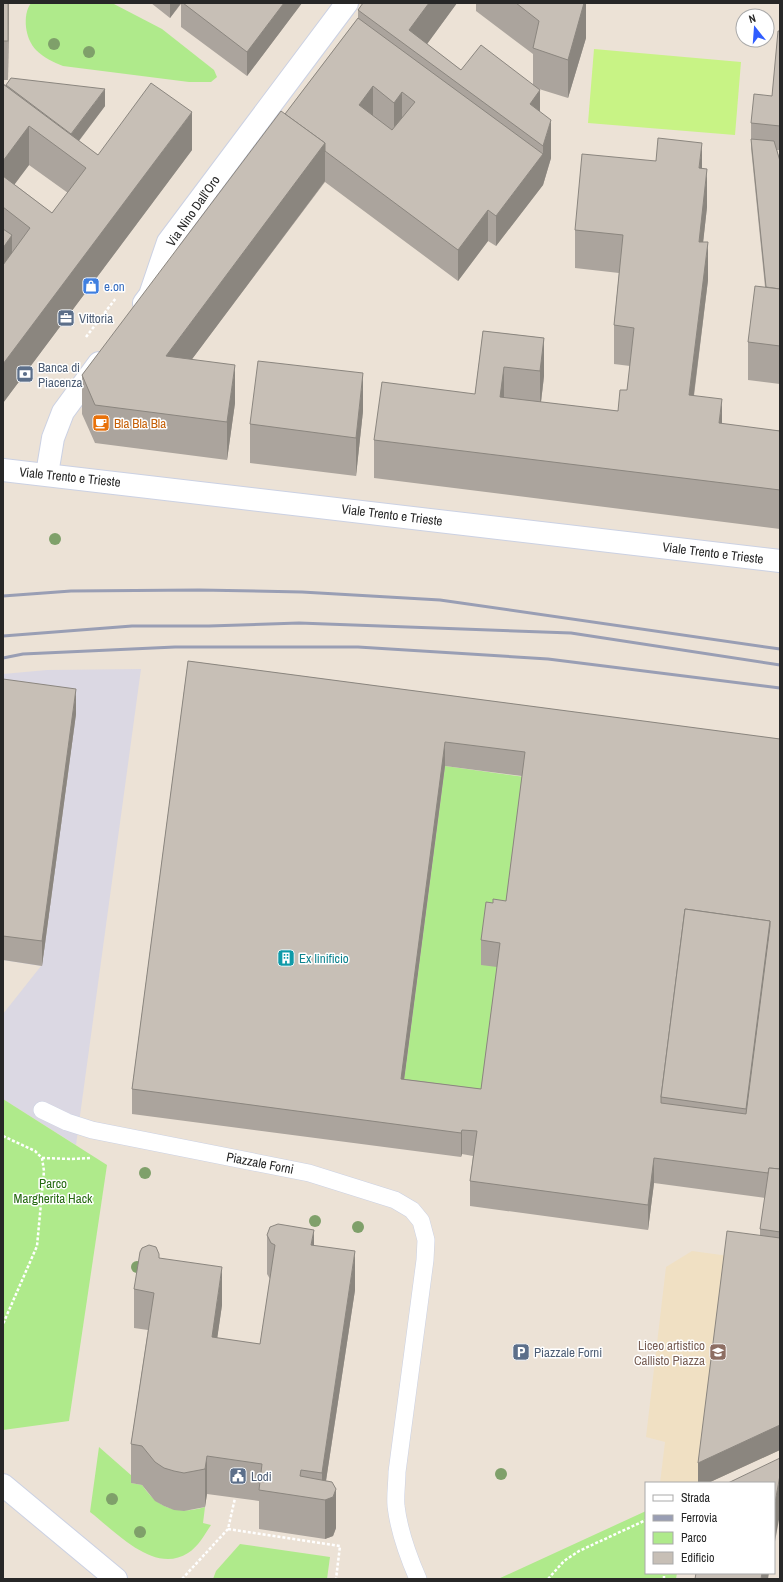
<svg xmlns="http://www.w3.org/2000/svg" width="783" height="1582" viewBox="0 0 783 1582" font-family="'Archivo Narrow',sans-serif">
	<rect width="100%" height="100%" fill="#ece2d6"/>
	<path fill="#dbd8e3" d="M141 669 76 1145 3 1099V1014L41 966 3 960V674L47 670Z"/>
	<path fill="#f0e0c3" d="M692 1251 780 1263V1450L708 1483H660L665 1442 646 1437 666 1267Z"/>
	<g fill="#afea8b">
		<path d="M31 3H112L162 29 214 70 217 77 211 82H189L63 66C53 62 44 58 36 50 25 39 22 15 31 3Z"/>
		<path d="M445 766 525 777 481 1114 401 1104Z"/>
		<path d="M3 1099 107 1165 69 1421 3 1430Z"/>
		<path d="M99 1447 132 1476 131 1483 142 1485C158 1509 178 1515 205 1507L203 1523 211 1525C205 1534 198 1547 188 1553 154 1575 115 1531 90 1512Z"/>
		<path d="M646 1511V1573H677L676 1579H498Z"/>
		<path d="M240 1544 330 1557 327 1579H213L216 1571Z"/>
	</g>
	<path fill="#c8f385" d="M594 49 741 62 735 135 588 123Z"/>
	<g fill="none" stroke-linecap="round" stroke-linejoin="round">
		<defs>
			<path id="lane" d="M42 1110 67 1122 92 1130 309 1173 395 1200 412 1210 421 1221 426 1240 425 1260 397 1472C397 1483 395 1495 396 1506 399 1532 408 1556 418 1579"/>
			<g id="street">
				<path d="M144 303 150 295 168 242 347 3"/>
				<path d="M3 470 780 561"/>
				<path d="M47 474 53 438 63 412 99 363"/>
				<path d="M3 1485 116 1579"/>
			</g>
		</defs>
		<use href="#lane" stroke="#cbd1e3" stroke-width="18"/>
		<use href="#street" stroke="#cbd1e3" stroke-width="24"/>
		<g stroke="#fff" stroke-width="2.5" stroke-dasharray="3 2" stroke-linecap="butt">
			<path d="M86 337 116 298"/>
			<path d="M3 1136 35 1151 42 1158 44 1171 37 1246 3 1324"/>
			<path d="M42 1158 72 1159 91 1158"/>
			<path d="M228 1529 340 1546 336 1579"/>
			<path d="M182 1579 228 1529 235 1498"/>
			<path d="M548 1579 564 1561 579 1551 646 1520"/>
			<path d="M664 1579V1573"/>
		</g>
		<use href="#lane" stroke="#fff" stroke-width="17"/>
		<use href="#street" stroke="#fff" stroke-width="22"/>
		<g stroke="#999eb4" stroke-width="3">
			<path d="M3 596 71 591 199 590 302 592 440 600 780 649"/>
			<path d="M3 636 132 626H209L299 623 571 633 780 665"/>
			<path d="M3 658 23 654 175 647H358L548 659 780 688"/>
		</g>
	</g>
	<g fill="#7fa06a">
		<circle cx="54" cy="44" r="6"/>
		<circle cx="89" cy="52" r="6"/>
		<circle cx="55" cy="539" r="6"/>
		<circle cx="145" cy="1173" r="6"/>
		<circle cx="315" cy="1221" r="6"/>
		<circle cx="358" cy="1227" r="6"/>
		<circle cx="137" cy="1267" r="6"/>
		<circle cx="501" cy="1474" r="6"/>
		<circle cx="112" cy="1499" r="6"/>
		<circle cx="140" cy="1532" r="6"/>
	</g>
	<g fill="#aba49d" fill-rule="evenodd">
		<path d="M3 3H9L8 80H3Z"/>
		<path d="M151 3H302L247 76 181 27V4L170 18Z"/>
		<path d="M457 3 427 44 461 70 533 84V54L476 11V3H586V38L568 98 539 89 540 112 551 158 543 185 496 246 488 241 458 281 325 182 192 359 235 403 227 460 95 443 82 414V375L285 114 358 18V10Z"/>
		<path d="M780 31V150H777L780 161V384L748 380V342L765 287 751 148V123L772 96Z"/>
		<path d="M3 84 6 85 105 106 79 141 98 155 192 150 3 403ZM29 165 68 193 52 213 14 184Z"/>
		<path d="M702 169 707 207 703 242 708 280 694 396 722 424 780 431V529L374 478V440L475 394 483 331 544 338V376L541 402 618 411 627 390 630 366 614 364V325L619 273 575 268V230Z"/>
		<path d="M363 411 356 476 250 463V424Z"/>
		<path d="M188 661 780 739V1450L708 1483H698L760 1236V1229L765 1198 654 1183 648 1230 470 1206V1181L473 1156 462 1154 461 1157 132 1114V1089ZM445 766 522 776 506 901 493 903 481 940V965L497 967 481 1089 404 1079Z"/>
		<path d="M3 679 76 714 42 966 3 960Z"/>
		<path d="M267 1235 314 1245 355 1290 326 1481 336 1528 333 1536 325 1539 259 1529V1501L207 1494 205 1507 184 1511 174 1510 164 1506 155 1501 142 1485 131 1483V1444L148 1330 134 1328V1289L159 1258 222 1305 217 1338 260 1344 270 1279 267 1274Z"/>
	</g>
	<g fill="#8b867f">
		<path d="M8 3H9L8 80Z"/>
		<path d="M170 3H181L170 18Z"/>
		<path d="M284 3H302L247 76V52Z"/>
		<path d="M429 3H457L419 55 409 30Z"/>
		<path d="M584 3H586V38L568 98V60Z"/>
		<path d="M373 86V117L359 105Z"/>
		<path d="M105 89V106L68 155 61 148Z"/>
		<path d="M540 90V128L530 104Z"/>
		<path d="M402 92V123L394 134V103Z"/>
		<path d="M192 112V150L3 403V364Z"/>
		<path d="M551 120V158L543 185V146Z"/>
		<path d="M29 126V165L3 200V161Z"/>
		<path d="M325 143V181L166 394V356Z"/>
		<path d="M702 143V182L699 168Z"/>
		<path d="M543 154V185L496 246V216Z"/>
		<path d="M707 169V207L699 280V242Z"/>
		<path d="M488 210V241L458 281V250Z"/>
		<path d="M12 235V253L3 265V248Z"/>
		<path d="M708 242V280L689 433V395Z"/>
		<path d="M544 338V376L540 410V371Z"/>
		<path d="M235 365V403L227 460V422Z"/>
		<path d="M504 367V406L500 397Z"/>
		<path d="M363 373V411L356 476V438Z"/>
		<path d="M722 399V437L719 423Z"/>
		<path d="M76 689V714L42 966V941Z"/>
		<path d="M445 742V766L401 1104V1079Z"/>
		<path d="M770 921V951L746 1139V1109Z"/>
		<path d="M462 1130V1154L461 1157V1133Z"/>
		<path d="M654 1158V1183L648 1230V1205Z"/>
		<path d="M314 1230V1268L311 1245Z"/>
		<path d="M355 1251V1290L323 1500H322V1473Z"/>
		<path d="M222 1267V1305L212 1375V1337Z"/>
		<path d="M780 1425V1450L708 1483H698V1463Z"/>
		<path d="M207 1456V1494L205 1507V1469Z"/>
		<path d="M780 1475V1514L774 1547V1508Z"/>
		<path d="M336 1489V1528L333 1536 325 1539V1500Z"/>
		<path d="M762 1573H769L768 1579H761Z"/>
	</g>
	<g fill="#c7bfb6" stroke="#8b867f" fill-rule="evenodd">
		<rect x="3" y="3" width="5" height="38"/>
		<path d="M183 3H284L247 52Z"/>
		<path d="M363 3H429L409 30 461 70 481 45 540 90 530 104 551 120 543 146 358 10Z"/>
		<path d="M516 3H584L568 60 533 48 539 21Z"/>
		<path d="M358 18 543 154 496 216 488 210 458 250 325 151V143L285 114ZM373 86 394 103 402 92 415 102 392 130 359 105Z"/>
		<path d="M778 31H780V126L751 123 754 94 772 96Z"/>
		<path d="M11 78 105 89 71 134 6 85Z"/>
		<path d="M151 83 192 112 3 364V265L30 228 3 207V176L52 213 86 168 29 126 3 161V84L98 155Z"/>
		<path d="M281 111 325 143 166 356 235 365 227 422 95 405 82 375Z"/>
		<path d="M658 138 702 143 699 168 707 169 699 242H708L689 395 722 399 719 423 780 431V490L374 440 382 382 475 394 483 331 544 338 540 371 504 367 500 397 618 411 620 390H627L634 328 614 325 623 235 575 230 582 154 656 161Z"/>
		<path d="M751 139 774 141 780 161V289L766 287Z"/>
		<path d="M3 229 12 235 3 248Z"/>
		<path d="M755 286 780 289V346L748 342Z"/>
		<path d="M258 361 363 373 356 438 250 424Z"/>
		<path d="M188 661 780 739V1169L769 1168 768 1173 654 1158 648 1205 470 1181 477 1131 462 1130 461 1133 132 1089ZM445 742 525 752 506 901 493 899V903L486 902 481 940 500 943 481 1089 401 1079ZM685 909 770 921V926L746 1114 661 1103V1097Z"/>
		<path d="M3 679 76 689 42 941 3 936Z"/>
		<path d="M685 909 770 921 746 1109 661 1097Z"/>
		<path d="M769 1168 780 1169V1232L760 1229Z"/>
		<path d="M278 1224 314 1230 311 1245 355 1251 322 1473 301 1470 300 1476 332 1482 336 1489 333 1497 325 1500 259 1490 262 1464 207 1456 205 1469 184 1473 174 1471 164 1468 155 1462 142 1446 131 1444 154 1293 134 1289 140 1252 142 1248 149 1245 156 1247 159 1254V1258L222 1267 212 1337 260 1344 275 1245 271 1243 267 1235 270 1227Z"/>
		<path d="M727 1231 780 1238V1425L698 1463Z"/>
		<path d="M780 1458V1475L774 1508V1483H728Z"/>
		<path d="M696 1573H762L761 1579H695Z"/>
	</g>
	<defs>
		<symbol id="shop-square" viewBox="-11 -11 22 22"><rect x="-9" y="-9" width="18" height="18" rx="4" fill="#3f7fe0" stroke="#fff"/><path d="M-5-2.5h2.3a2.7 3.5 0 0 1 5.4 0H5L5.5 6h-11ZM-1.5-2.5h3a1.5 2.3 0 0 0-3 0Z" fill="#fff"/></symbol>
		<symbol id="office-square" viewBox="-11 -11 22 22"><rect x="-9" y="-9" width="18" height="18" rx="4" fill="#5c6f8a" stroke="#fff"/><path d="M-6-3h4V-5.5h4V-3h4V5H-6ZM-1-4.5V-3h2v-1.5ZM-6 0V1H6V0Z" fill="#fff"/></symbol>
		<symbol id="bank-square" viewBox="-11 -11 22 22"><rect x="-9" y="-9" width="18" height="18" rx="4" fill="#5c6f8a" stroke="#fff"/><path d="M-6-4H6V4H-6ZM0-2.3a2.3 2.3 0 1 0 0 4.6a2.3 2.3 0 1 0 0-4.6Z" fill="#fff"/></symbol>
		<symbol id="cafe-square" viewBox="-11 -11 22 22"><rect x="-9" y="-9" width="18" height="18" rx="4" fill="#e8710a" stroke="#fff"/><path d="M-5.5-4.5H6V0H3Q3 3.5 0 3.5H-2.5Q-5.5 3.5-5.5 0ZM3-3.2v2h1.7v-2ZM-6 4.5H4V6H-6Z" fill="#fff"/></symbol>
		<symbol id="building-square" viewBox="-11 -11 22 22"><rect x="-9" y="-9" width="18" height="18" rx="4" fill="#0f9aa8" stroke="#fff"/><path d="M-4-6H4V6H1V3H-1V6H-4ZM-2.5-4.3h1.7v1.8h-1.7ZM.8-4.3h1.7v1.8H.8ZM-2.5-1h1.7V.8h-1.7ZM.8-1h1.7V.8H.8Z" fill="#fff"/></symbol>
		<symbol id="parking-square" viewBox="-11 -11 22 22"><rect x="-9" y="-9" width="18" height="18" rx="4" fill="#5c6f8a" stroke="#fff"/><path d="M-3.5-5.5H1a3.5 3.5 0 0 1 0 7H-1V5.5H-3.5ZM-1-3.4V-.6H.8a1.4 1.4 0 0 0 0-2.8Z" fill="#fff"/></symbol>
		<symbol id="school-square" viewBox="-11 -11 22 22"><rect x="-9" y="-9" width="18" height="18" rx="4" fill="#8d6e63" stroke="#fff"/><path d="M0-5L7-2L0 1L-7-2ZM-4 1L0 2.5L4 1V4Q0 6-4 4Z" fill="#fff"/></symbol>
		<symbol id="civic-square" viewBox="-11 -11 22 22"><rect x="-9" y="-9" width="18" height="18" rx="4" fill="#5c6f8a" stroke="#fff"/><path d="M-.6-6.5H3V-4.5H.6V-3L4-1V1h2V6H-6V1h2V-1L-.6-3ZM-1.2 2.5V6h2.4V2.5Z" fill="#fff"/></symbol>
	</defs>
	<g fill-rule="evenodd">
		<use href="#shop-square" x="81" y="276" width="20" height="20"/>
		<use href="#office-square" x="56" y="308" width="20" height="20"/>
		<use href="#bank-square" x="15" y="364" width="20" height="20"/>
		<use href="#cafe-square" x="91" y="413" width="20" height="20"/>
		<use href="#building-square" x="276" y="948" width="20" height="20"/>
		<use href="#parking-square" x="511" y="1342" width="20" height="20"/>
		<use href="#school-square" x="708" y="1342" width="20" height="20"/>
		<use href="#civic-square" x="228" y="1466" width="20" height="20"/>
	</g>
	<g text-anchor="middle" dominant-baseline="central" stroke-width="3" stroke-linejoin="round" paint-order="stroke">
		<g font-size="13" fill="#272727" stroke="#fff">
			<text transform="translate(193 211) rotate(-55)">Via Nino Dall’Oro</text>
			<text transform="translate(70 477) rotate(6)">Viale Trento e Trieste</text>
			<text transform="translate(392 515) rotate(7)">Viale Trento e Trieste</text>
			<text transform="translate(713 553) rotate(7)">Viale Trento e Trieste</text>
			<text transform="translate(260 1163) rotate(11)">Piazzale Forni</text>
		</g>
		<g font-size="13" fill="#366cbe" stroke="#fff" text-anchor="start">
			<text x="104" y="286">e.on</text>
		</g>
		<g font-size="13" fill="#4e5e75" stroke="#fff" text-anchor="start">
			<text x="79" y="318">Vittoria</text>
			<text x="38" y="367">Banca di<tspan x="38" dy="15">Piacenza</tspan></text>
			<text x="534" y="1352">Piazzale Forni</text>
			<text x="251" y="1476">Lodi</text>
		</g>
		<g font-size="13" fill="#c56008" stroke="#fff" text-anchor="start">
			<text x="114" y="423">Bla Bla Bla</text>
		</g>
		<g font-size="13" fill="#0d838f" stroke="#fff" text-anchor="start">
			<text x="299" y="958">Ex linificio</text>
		</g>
		<g font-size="13" fill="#266a11" stroke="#fff">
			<text x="53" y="1183">Parco<tspan x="53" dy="15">Margherita Hack</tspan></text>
		</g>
		<g font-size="13" fill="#785e54" stroke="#fff" text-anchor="end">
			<text x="705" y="1345">Liceo artistico<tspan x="705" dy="15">Callisto Piazza</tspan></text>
		</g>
	</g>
	<rect width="783" height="1582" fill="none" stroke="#272727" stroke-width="8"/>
	<rect x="645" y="1482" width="130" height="92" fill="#ffffff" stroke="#a9a9a9"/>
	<rect x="653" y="1495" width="20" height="6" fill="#ffffff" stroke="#a9a9a9"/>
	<text x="681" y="1502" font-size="12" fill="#272727">Strada</text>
	<rect x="653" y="1515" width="20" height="6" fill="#999eb4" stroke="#a9a9a9"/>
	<text x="681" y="1522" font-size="12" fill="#272727">Ferrovia</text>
	<rect x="653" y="1532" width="20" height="12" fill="#afea8b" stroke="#a9a9a9"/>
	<text x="681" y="1542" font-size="12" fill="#272727">Parco</text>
	<rect x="653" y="1552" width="20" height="12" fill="#c7bfb6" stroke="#a9a9a9"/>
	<text x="681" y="1562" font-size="12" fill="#272727">Edificio</text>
	<g transform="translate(755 28) rotate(343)"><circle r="19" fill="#ffffff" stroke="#a9a9a9"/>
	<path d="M0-3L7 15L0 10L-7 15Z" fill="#305dff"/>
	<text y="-6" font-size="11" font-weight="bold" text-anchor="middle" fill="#272727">N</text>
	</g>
</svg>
